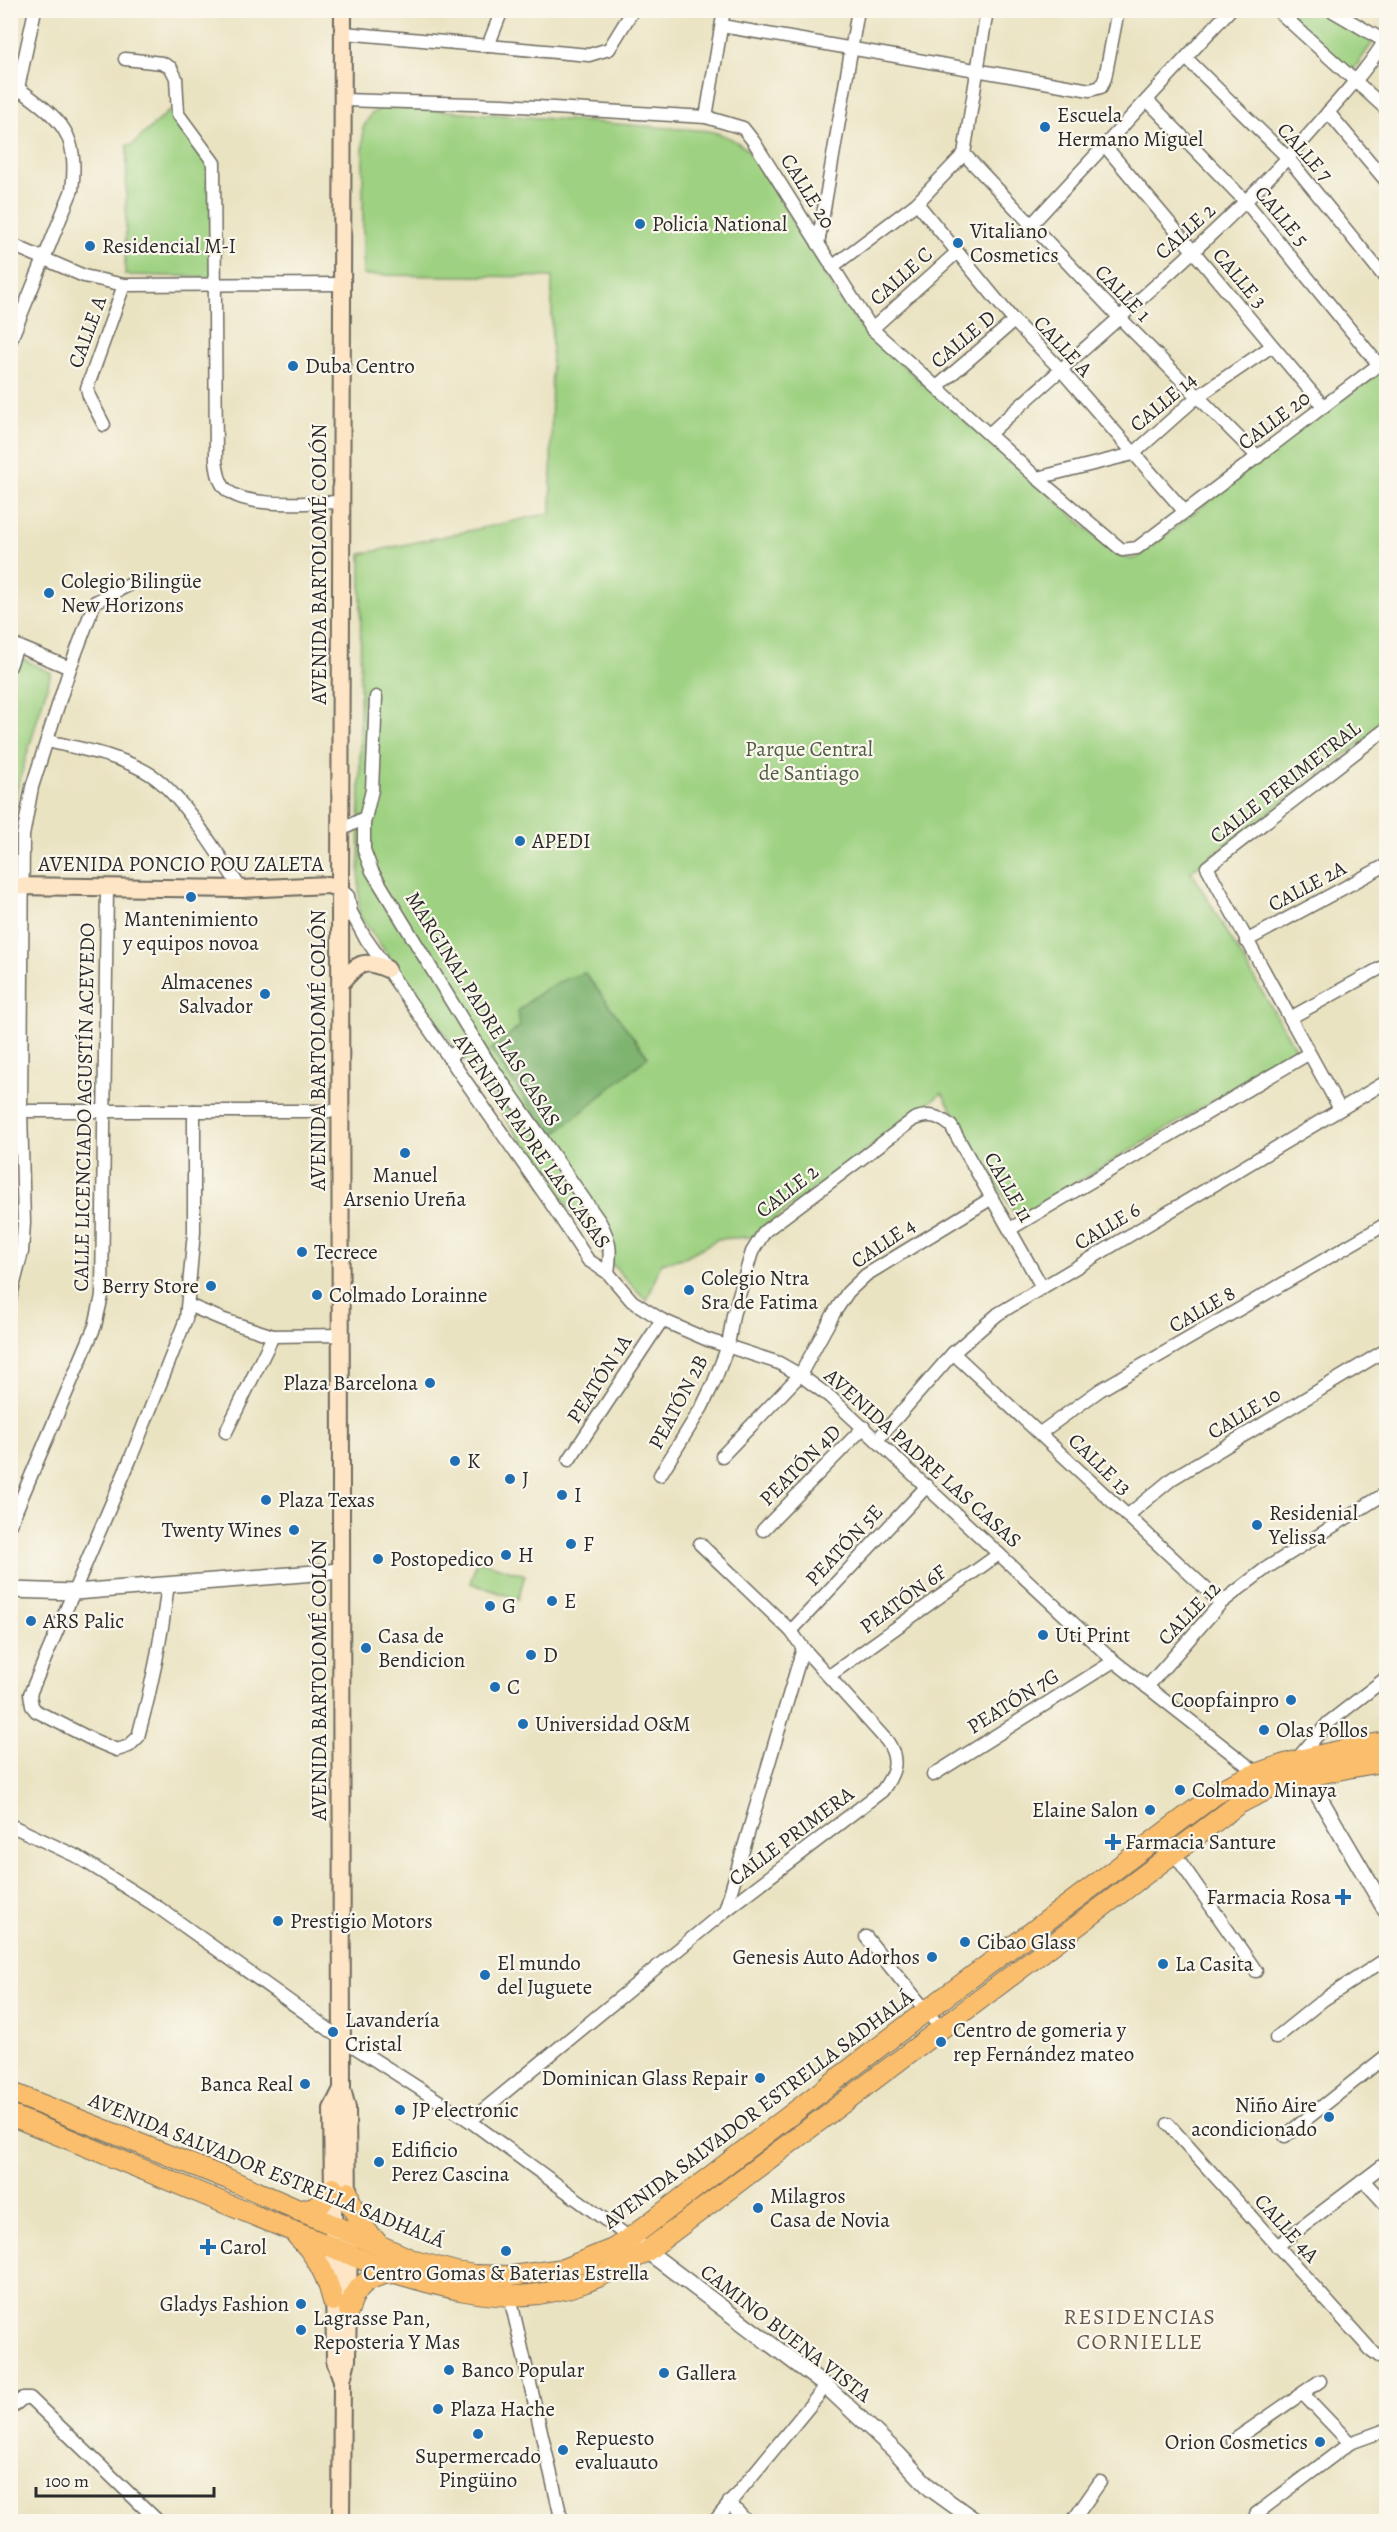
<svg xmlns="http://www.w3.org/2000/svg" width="1397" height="2532" viewBox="0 0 1397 2532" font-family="Alegreya,serif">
	<rect width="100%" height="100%" fill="#fbf7ec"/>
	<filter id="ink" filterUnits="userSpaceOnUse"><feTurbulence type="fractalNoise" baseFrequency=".0167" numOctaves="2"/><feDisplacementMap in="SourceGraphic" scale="12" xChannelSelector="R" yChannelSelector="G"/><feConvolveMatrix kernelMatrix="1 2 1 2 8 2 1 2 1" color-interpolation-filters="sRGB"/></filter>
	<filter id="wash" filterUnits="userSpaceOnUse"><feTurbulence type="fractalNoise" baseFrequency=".008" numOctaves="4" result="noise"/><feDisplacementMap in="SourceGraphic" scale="24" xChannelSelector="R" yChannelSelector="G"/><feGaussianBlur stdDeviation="1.35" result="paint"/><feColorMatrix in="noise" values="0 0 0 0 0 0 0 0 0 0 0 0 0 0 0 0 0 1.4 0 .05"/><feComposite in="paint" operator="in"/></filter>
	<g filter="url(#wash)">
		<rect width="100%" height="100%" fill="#eae3c2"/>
		<g fill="#9ed181" stroke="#647e56" stroke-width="1.5">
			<path d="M1284 11H1322L1371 38 1373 42 1355 68 1351 70Z"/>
			<path d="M385 106 710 131C732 137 745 145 759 163L838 297 865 332 1117 555 1130 559 1137 558 1299 429 1386 369V724L1191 871 1297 1051 1017 1218 942 1093 751 1237 718 1239 683 1258 661 1263 647 1301 604 1256 359 915 361 554 551 513 552 277 363 275V128L371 114Z"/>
			<path d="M169 111 210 163 212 277 125 275 127 145H132Z"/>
			<path d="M11 653 51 673 16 792 11 1049Z"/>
			<path d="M477 1560 525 1575 518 1599 470 1583Z"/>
		</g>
		<path fill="#7eb36f" stroke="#546f4d" stroke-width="1.5" d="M585 973 648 1057 551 1137 491 1050 520 1026 518 1011C539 991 557 980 585 973Z"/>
	</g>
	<g filter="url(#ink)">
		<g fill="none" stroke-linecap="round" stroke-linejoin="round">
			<defs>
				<g id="minor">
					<path d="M1277 10 1386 109"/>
					<path d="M1331 10 1386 42"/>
					<path d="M722 26 1090 90 1101 87 1105 78 1118 10"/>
					<path d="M344 33 589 55 609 49 633 10"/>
					<path d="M488 46 502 10"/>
					<path d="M1186 58 1288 158 1386 279"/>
					<path d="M125 59 162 63 171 68 176 78 178 114 214 163 216 460C217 469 218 479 224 487 242 510 313 502 342 502"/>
					<path d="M343 100 503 105 706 117 743 128 754 142 872 329 1037 478 1122 550 1137 548 1386 359"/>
					<path d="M1147 100 1246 202 1379 365"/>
					<path d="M10 106 18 88 35 10"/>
					<path d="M1328 112 1386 181"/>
					<path d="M706 117 724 10"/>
					<path d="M1105 146 1324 407"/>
					<path d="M964 154 1119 317 1258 457"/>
					<path d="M917 203 1014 321 1062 371 1185 512"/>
					<path d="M1031 225 1230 10"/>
					<path d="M10 244 84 276 124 285 342 284"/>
					<path d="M818 244 858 10"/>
					<path d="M832 267 917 203 964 154 987 10"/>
					<path d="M872 329 956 253"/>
					<path d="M10 342 72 190C79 132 61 120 18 88"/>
					<path d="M938 386 1014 321"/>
					<path d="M104 425 89 396 87 388 124 285"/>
					<path d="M989 434C1099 333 1221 236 1319 123 1341 97 1370 67 1386 38"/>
					<path d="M1037 478 1133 454 1197 397 1272 346"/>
					<path d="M10 643 70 668"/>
					<path d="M10 666 17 646"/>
					<path d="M376 697 372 790 364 823V850L372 871 487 1060 600 1222C611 1242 611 1250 608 1273"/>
					<path d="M47 741C82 749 123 756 153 776 183 797 220 857 241 889"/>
					<path d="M341 830 366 817"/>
					<path d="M340 889 348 896 351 912 364 936 548 1199 588 1260 608 1273 632 1301 662 1320 708 1340 779 1363 800 1375 830 1397 1114 1661 1262 1777"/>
					<path d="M1246 941 1386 865"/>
					<path d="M1290 1018 1386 965"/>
					<path d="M448 1057 475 1040"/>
					<path d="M1340 1109 1207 867 1386 729"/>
					<path d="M21 1111H342"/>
					<path d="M1010 1229 1308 1054"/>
					<path d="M10 1299 22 1252 24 1223 21 1111 23 836 32 787 70 668 95 602 129 585"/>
					<path d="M188 1305 224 1320 273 1336 341 1335"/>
					<path d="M953 1353 1221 1603"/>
					<path d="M226 1432 273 1336"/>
					<path d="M1040 1433 1100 1390 1386 1224"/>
					<path d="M877 1440 953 1353 998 1314 1386 1082"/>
					<path d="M722 1456 800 1375 834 1313 848 1292 866 1275 992 1198"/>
					<path d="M569 1460 662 1320"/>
					<path d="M660 1475 702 1407 714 1382 728 1346 733 1315 752 1252 765 1231 777 1222 914 1119C929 1113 939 1116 951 1126L1042 1287"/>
					<path d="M1127 1516 1173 1478 1386 1350"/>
					<path d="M10 1525 95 1326 102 1296 107 887"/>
					<path d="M763 1530 864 1427"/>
					<path d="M168 1584C162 1636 152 1687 138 1737L129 1746 117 1750 93 1740 36 1711 32 1706 30 1694 130 1460 186 1319 194 1232V1111"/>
					<path d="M791 1631 927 1486"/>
					<path d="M829 1676 999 1554"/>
					<path d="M1147 1687 1221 1603 1265 1569 1386 1493"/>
					<path d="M1296 1760 1328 1723 1386 1678"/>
					<path d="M933 1775 1114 1661"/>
					<path d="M10 1825 78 1857 159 1908 342 2039 470 2121 630 2238"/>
					<path d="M1174 1853 1256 1971"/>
					<path d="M725 1911 803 1648"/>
					<path d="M866 1937 941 2029"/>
					<path d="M1276 2038 1323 2000 1386 1959"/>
					<path d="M470 2121 725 1911 882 1791C895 1773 900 1760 887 1741L803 1648 791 1631 700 1544"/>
					<path d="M1168 2124 1370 2349 1379 2356 1386 2354"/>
					<path d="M1285 2136 1386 2056"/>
					<path d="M1363 2180 1386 2205"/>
					<path d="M1277 2246 1386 2163"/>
					<path d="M510 2297 562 2522"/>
					<path d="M1303 2394 1350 2443"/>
					<path d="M10 2409 23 2398H30L159 2522"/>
					<path d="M1233 2441 1320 2381"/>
					<path d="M729 2502 747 2522"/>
					<path d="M1256 2514 1350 2443 1386 2430"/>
					<path d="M714 2522 826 2386"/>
					<path d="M1072 2522 1100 2482"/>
				</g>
				<g id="tertiary">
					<path d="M10 1590 75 1592 340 1571"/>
					<path d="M1302 1768 1386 1911"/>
					<path d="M639 2245 826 2386 897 2453 931 2489 977 2522"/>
				</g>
				<g id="secondary">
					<path d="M343 10 340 889 342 2089 347 2108 348 2205"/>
					<path d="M10 886 241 889 328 885 340 889"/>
					<path d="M342 982C357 964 363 958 387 969"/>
					<path d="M342 2380 335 2361 332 2109 342 2089"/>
					<path d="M341 2522 342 2380 347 2360 349 2243"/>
				</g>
				<g id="trunk">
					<path d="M10 2092 228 2179 415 2261 456 2272 475 2275 511 2276 563 2269 613 2249 630 2238 926 2011 1224 1788C1275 1762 1331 1752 1386 1742"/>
					<path d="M10 2115 395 2273C497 2304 553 2309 647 2251L1237 1805C1283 1778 1334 1770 1386 1761"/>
					<path d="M348 2192C352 2212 361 2227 376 2241"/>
					<path d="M299 2211 320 2205 333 2188"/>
					<path d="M297 2236C316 2254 327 2276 333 2301"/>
					<path d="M349 2310C354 2286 371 2274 395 2273"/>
				</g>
			</defs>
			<use href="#minor" stroke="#6e6b60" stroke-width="15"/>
			<use href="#tertiary" stroke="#6e6b60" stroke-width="18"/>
			<use href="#secondary" stroke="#6e6b60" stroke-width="20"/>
			<use href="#trunk" stroke="#6e6b60" stroke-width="22"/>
			<use href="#minor" stroke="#fff" stroke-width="12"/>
			<use href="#tertiary" stroke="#fff" stroke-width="15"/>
			<use href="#secondary" stroke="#fde5c5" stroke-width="16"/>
			<use href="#trunk" stroke="#fabe6d" stroke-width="20"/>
		</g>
	</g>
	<g fill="#1f6fb2" stroke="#fbf7ec" stroke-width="2">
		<circle cx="1045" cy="127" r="6"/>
		<circle cx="640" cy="224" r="6"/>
		<circle cx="958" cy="243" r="6"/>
		<circle cx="90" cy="246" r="6"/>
		<circle cx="293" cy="366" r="6"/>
		<circle cx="49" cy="593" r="6"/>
		<circle cx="520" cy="841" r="6"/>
		<circle cx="191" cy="897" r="6"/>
		<circle cx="265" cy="994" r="6"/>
		<circle cx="405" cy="1153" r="6"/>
		<circle cx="302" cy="1252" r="6"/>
		<circle cx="211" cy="1286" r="6"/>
		<circle cx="689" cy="1290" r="6"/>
		<circle cx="317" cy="1295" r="6"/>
		<circle cx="430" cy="1383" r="6"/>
		<circle cx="455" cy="1461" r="6"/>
		<circle cx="510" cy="1479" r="6"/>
		<circle cx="562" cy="1495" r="6"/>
		<circle cx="266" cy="1500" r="6"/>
		<circle cx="1257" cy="1525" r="6"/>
		<circle cx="294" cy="1530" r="6"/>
		<circle cx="571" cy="1544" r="6"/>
		<circle cx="506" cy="1555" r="6"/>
		<circle cx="378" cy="1559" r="6"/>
		<circle cx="552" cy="1601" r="6"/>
		<circle cx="490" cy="1606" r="6"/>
		<circle cx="31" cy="1621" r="6"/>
		<circle cx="1043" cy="1635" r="6"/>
		<circle cx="366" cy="1648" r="6"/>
		<circle cx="531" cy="1655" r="6"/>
		<circle cx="495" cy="1687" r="6"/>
		<circle cx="1291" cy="1700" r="6"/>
		<circle cx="523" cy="1724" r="6"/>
		<circle cx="1264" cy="1730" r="6"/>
		<circle cx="1180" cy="1790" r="6"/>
		<circle cx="1150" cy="1810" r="6"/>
		<path d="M1110 1833h6v6h6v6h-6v6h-6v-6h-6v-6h6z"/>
		<path d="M1340 1888h6v6h6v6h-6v6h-6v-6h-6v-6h6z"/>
		<circle cx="278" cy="1921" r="6"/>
		<circle cx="965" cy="1942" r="6"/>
		<circle cx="932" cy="1957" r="6"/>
		<circle cx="1163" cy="1964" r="6"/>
		<circle cx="485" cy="1975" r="6"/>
		<circle cx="333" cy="2032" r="6"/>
		<circle cx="941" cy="2042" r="6"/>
		<circle cx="760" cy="2078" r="6"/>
		<circle cx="305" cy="2084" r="6"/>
		<circle cx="400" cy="2110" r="6"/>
		<circle cx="1329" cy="2117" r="6"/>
		<circle cx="379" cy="2162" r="6"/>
		<circle cx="758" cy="2208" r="6"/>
		<path d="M205 2238h6v6h6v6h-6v6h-6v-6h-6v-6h6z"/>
		<circle cx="506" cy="2251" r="6"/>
		<circle cx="301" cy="2304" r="6"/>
		<circle cx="301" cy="2330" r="6"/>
		<circle cx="449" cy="2370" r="6"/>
		<circle cx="664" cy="2373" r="6"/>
		<circle cx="438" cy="2409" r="6"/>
		<circle cx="478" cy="2434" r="6"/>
		<circle cx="1320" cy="2442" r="6"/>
		<circle cx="563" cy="2450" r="6"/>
	</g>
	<g text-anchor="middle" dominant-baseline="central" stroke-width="4.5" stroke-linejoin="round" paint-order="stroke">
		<g font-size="21" fill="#2b2b2b" stroke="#fbf7ec" text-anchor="start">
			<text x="1057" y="115">Escuela<tspan x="1057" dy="24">Hermano Miguel</tspan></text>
			<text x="652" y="224">Policia National</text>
			<text x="970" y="231">Vitaliano<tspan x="970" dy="24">Cosmetics</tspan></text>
			<text x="102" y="246">Residencial M-I</text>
			<text x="305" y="366">Duba Centro</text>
			<text x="61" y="581">Colegio Bilingüe<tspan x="61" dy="24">New Horizons</tspan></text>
			<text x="532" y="841">APEDI</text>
			<text x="191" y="919" text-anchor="middle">Mantenimiento<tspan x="191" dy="24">y equipos novoa</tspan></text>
			<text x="253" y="982" text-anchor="end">Almacenes<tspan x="253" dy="24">Salvador</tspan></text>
			<text x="405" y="1175" text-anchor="middle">Manuel<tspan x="405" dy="24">Arsenio Ureña</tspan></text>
			<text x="314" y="1252">Tecrece</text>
			<text x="701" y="1278">Colegio Ntra<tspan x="701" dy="24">Sra de Fatima</tspan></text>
			<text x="199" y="1286" text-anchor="end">Berry Store</text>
			<text x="329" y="1295">Colmado Lorainne</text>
			<text x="418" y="1383" text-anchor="end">Plaza Barcelona</text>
			<text x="467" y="1461">K</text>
			<text x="522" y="1479">J</text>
			<text x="574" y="1495">I</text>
			<text x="278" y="1500">Plaza Texas</text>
			<text x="1269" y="1513">Residenial<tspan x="1269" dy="24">Yelissa</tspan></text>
			<text x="282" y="1530" text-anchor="end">Twenty Wines</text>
			<text x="583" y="1544">F</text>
			<text x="518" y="1555">H</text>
			<text x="390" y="1559">Postopedico</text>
			<text x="564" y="1601">E</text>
			<text x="502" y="1606">G</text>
			<text x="43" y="1621">ARS Palic</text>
			<text x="1055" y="1635">Uti Print</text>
			<text x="378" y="1636">Casa de<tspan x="378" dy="24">Bendicion</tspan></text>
			<text x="543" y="1655">D</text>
			<text x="507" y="1687">C</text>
			<text x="1279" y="1700" text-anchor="end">Coopfainpro</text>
			<text x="535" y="1724">Universidad O&amp;M</text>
			<text x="1276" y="1730">Olas Pollos</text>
			<text x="1192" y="1790">Colmado Minaya</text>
			<text x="1138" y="1810" text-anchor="end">Elaine Salon</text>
			<text x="1125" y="1842">Farmacia Santure</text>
			<text x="1331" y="1897" text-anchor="end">Farmacia Rosa</text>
			<text x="290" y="1921">Prestigio Motors</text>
			<text x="977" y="1942">Cibao Glass</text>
			<text x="920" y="1957" text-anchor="end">Genesis Auto Adorhos</text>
			<text x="497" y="1963">El mundo<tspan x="497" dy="24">del Juguete</tspan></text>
			<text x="1175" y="1964">La Casita</text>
			<text x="345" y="2020">Lavandería<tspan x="345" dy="24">Cristal</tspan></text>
			<text x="953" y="2030">Centro de gomeria y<tspan x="953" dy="24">rep Fernández mateo</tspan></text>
			<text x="748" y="2078" text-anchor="end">Dominican Glass Repair</text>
			<text x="293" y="2084" text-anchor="end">Banca Real</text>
			<text x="1317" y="2105" text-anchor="end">Niño Aire<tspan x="1317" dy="24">acondicionado</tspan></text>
			<text x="412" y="2110">JP electronic</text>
			<text x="391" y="2150">Edificio<tspan x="391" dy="24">Perez Cascina</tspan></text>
			<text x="770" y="2196">Milagros<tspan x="770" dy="24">Casa de Novia</tspan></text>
			<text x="220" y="2247">Carol</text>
			<text x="506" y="2273" text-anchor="middle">Centro Gomas &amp; Baterias Estrella</text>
			<text x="289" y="2304" text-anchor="end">Gladys Fashion</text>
			<text x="313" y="2318">Lagrasse Pan,<tspan x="313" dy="24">Reposteria Y Mas</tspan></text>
			<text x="461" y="2370">Banco Popular</text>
			<text x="676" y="2373">Gallera</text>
			<text x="450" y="2409">Plaza Hache</text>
			<text x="575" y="2438">Repuesto<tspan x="575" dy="24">evaluauto</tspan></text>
			<text x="1308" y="2442" text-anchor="end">Orion Cosmetics</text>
			<text x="478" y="2456" text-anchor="middle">Supermercado<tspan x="478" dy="24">Pingüino</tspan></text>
		</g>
		<g font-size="21" fill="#2b2b2b" stroke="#fbf7ec">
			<text transform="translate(1305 152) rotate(48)">CALLE 7</text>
			<text transform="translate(808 191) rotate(58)">CALLE 20</text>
			<text transform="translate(1282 216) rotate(50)">CALLE 5</text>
			<text transform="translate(1185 231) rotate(-42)">CALLE 2</text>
			<text transform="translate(901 276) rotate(-42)">CALLE C</text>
			<text transform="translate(1240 278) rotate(50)">CALLE 3</text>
			<text transform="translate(1123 293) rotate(46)">CALLE 1</text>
			<text transform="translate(87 332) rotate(-70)">CALLE A</text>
			<text transform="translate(963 339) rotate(-40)">CALLE D</text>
			<text transform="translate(1063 346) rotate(47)">CALLE A</text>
			<text transform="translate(1163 402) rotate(-40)">CALLE 14</text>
			<text transform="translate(1274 420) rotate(-37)">CALLE 20</text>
			<text transform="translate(319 564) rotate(-90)">AVENIDA BARTOLOMÉ COLÓN</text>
			<text transform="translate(1285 782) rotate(-38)">CALLE PERIMETRAL</text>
			<text x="181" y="864">AVENIDA PONCIO POU ZALETA</text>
			<text transform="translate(1307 886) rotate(-28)">CALLE 2A</text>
			<text transform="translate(483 1009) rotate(58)">MARGINAL PADRE LAS CASAS</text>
			<text transform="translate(318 1050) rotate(-90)">AVENIDA BARTOLOMÉ COLÓN</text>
			<text transform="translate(84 1107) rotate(-89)">CALLE LICENCIADO AGUSTÍN ACEVEDO</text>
			<text transform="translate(532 1141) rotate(55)">AVENIDA PADRE LAS CASAS</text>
			<text transform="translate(1009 1187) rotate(60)">CALLE 11</text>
			<text transform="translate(787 1191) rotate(-38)">CALLE 2</text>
			<text transform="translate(1107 1226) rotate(-31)">CALLE 6</text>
			<text transform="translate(883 1243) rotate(-34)">CALLE 4</text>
			<text transform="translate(1202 1309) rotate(-30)">CALLE 8</text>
			<text transform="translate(599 1379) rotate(-57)">PEATÓN 1A</text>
			<text transform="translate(678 1402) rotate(-62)">PEATÓN 2B</text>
			<text transform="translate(1244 1413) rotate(-31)">CALLE 10</text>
			<text transform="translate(923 1458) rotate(42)">AVENIDA PADRE LAS CASAS</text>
			<text transform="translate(1100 1464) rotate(44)">CALLE 13</text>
			<text transform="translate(800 1465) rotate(-45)">PEATÓN 4D</text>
			<text transform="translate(844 1545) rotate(-47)">PEATÓN 5E</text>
			<text transform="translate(903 1599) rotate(-36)">PEATÓN 6F</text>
			<text transform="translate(1189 1613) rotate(-46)">CALLE 12</text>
			<text transform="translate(319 1680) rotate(-90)">AVENIDA BARTOLOMÉ COLÓN</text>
			<text transform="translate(1013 1701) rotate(-32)">PEATÓN 7G</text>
			<text transform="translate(791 1836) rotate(-37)">CALLE PRIMERA</text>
			<text transform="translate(758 2109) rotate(-37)">AVENIDA SALVADOR ESTRELLA SADHALÁ</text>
			<text transform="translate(267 2170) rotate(22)">AVENIDA SALVADOR ESTRELLA SADHALÁ</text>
			<text transform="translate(1287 2228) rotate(48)">CALLE 4A</text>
			<text transform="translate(786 2333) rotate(38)">CAMINO BUENA VISTA</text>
		</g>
		<g font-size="21" fill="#4e5d45" stroke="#fbf7ec">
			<text x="809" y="749">Parque Central<tspan x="809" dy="24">de Santiago</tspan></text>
		</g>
		<g font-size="22" letter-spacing="1.5" fill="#675849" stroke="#fbf7ec">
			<text x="1140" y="2317">RESIDENCIAS<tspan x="1140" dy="25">CORNIELLE</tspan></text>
		</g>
	</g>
	<rect width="1397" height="2532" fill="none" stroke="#fbf7ec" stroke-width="36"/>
	<path d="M36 2487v9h178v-9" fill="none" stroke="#2b2b2b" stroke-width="3"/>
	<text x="45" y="2487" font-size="18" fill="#2b2b2b" stroke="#fbf7ec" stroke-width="4.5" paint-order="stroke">100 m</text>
</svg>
